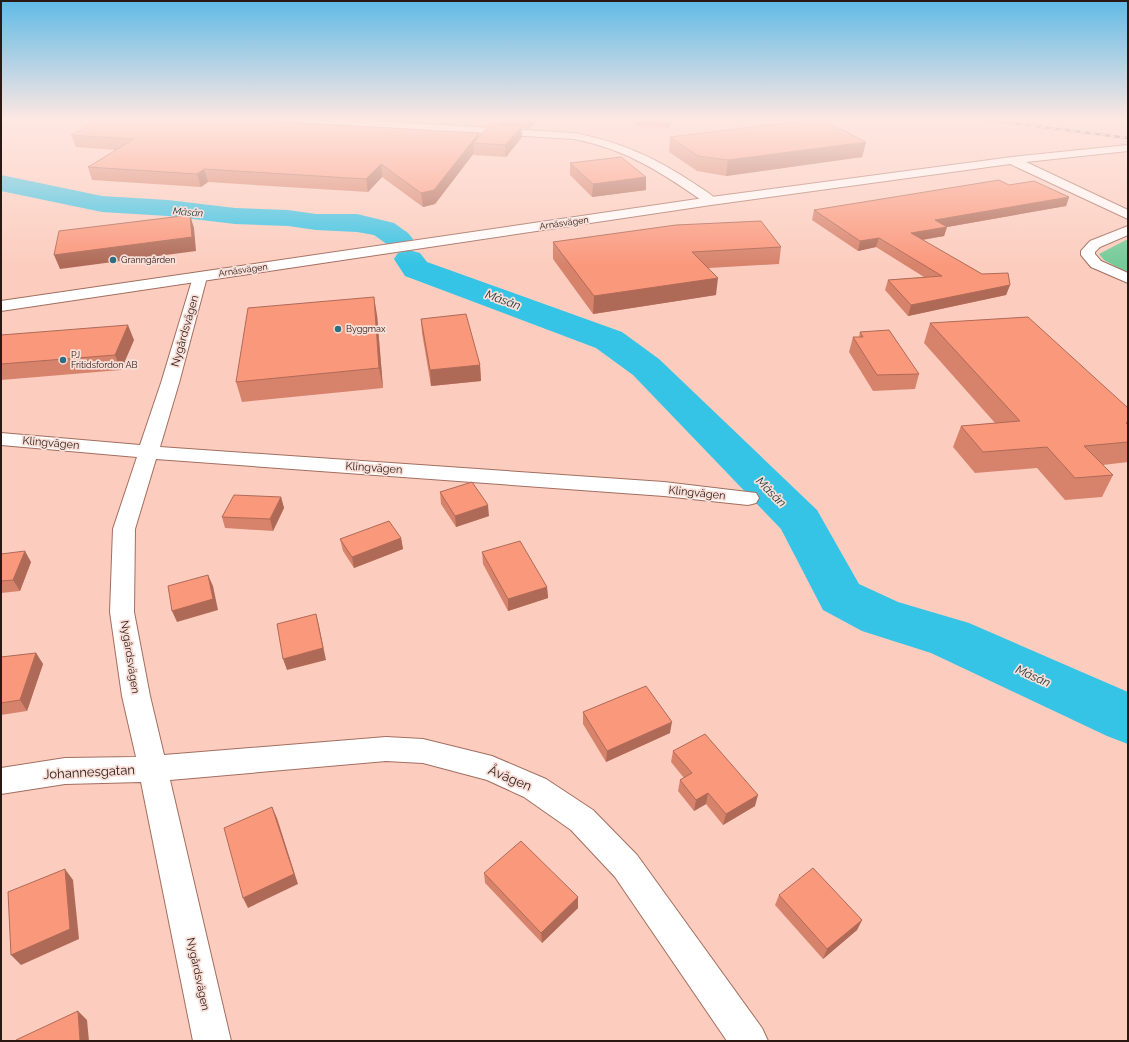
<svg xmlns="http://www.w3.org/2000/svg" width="1129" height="1042" viewBox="0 0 1129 1042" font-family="Raleway,sans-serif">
	<rect width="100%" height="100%" fill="#fccdbf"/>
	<path fill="#73cb98" d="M1126 240H1128V273L1104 260 1099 254Z"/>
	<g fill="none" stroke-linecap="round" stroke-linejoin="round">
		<g fill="#35c4e5" fill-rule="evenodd">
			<path d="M1 175 102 196 168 200 235 208 288 210 316 214H357L394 223 408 233 413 239 408 245 398 248 388 245 374 235 357 232 316 230 288 226 235 224 168 216 102 212 1 191Z"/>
			<path d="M409 250 420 253 427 262 622 332 659 359 817 510 859 584 898 602 969 623 1128 692V744L1107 736 931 653 862 631 823 610 781 529 633 375 596 348 405 276 394 259 398 253Z"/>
		</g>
		<defs>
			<g id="minor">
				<path d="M290 119H345L574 133C621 142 656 158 695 184 702 189 712 194 717 201L715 204H707C664 174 627 149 574 139L295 122Z"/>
				<path d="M1128 226V235L1100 247 1095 252V254L1101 261 1128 273V283L1091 267 1081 255V251L1090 241Z"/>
				<path d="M200 273 205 274 207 277 179 383 160 447 664 482 756 493 759 498 756 503 748 505 664 496 156 459 135 529 134 612 150 696 164 755 386 737 423 739 492 756 546 779 593 810 637 855 762 1028 768 1041H727L615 877 571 830 524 797 487 780 423 763 386 761 170 780 231 1041H193L141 782 65 784 1 794V768L65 758 136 757 122 696 110 612 113 529 137 457 1 445V433L140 445 161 383 193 277 195 274Z"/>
			</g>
			<path id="tertiary" d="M1128 145V151L1026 162 1128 210V219L1010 164 711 205 1 311V301L711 197 1012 157Z"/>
		</defs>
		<use href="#minor" stroke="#a26e5f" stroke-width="2"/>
		<use href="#tertiary" stroke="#a26e5f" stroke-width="2"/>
		<use href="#minor" fill="#fff" fill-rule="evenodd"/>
		<use href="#tertiary" fill="#fff" fill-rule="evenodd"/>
		<defs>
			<path id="rail" d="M981 119 1128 138"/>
		</defs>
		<use href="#rail" stroke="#765950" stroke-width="2.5"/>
		<use href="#rail" stroke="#f8e0d9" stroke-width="1.5" stroke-dasharray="5" stroke-linecap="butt"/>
	</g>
	<g fill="#d7836b">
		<path d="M499 119H537L529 129 522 128V137L506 157 474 155V153L435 204 423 207 382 177 368 192 208 182 201 187 92 180 88 167 116 150 76 147 71 135 479 137 499 125Z"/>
		<path d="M635 119H674L669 128 635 126Z"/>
		<path d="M670 137 866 142 862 157 726 176 697 171 669 152Z"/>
		<path d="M570 163 646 177V190L592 197 570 175Z"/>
		<path d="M1009 185 1069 197 1066 206 947 227 944 236 923 240 982 274 1010 285 1006 295 908 316 885 290 888 280 924 277 876 247 858 251 812 220 814 210Z"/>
		<path d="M553 242 781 247 779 264 709 268 716 295 593 314 553 259Z"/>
		<path d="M377 315 383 388 242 402 236 382Z"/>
		<path d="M421 319 480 365 481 381 431 386 422 333Z"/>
		<path d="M930 323 1128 408V462L1103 465 1113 475 1102 497 1065 500 1037 468 975 473 953 447 961 426 995 423 924 343Z"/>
		<path d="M860 332 919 374 915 389 873 391 849 352 853 337H859Z"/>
		<path d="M1 335 134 340 121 370 1 380Z"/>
		<path d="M440 492 489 516 456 527 441 504Z"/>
		<path d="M281 497 284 508 273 531 225 528 222 517Z"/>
		<path d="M401 538 403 549 354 568 343 551 340 539Z"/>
		<path d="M482 552 547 587 548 598 508 611 483 564Z"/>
		<path d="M1 554 31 562 20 591 1 593Z"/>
		<path d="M36 653 43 664 27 711 1 715V657Z"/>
		<path d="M583 712 670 733 606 762 583 724Z"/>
		<path d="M673 751 755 806 723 825 706 804 694 811 678 791 680 780 684 778 671 762Z"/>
		<path d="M484 873 578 908 542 943 485 883Z"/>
		<path d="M779 895 862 920 857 930 823 959 775 905Z"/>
	</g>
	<g fill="#af6a57">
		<path d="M529 119H537L529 129Z"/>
		<path d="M670 119H674L669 128Z"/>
		<path d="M522 126V137L506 157 505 145Z"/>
		<path d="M479 133V144L473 143 474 153 435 204 423 207 421 193Z"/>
		<path d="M866 142 862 157 726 176 728 160Z"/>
		<path d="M381 164 382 177 368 192 366 179Z"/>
		<path d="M204 169 208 182 201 187 197 174Z"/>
		<path d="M646 177V190L592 197 593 184Z"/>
		<path d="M1069 197 1066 206 947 227 944 236 908 242 911 233 935 220Z"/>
		<path d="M190 215 194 228 196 251 60 269 54 255Z"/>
		<path d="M879 238 876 247 858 251 860 241Z"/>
		<path d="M718 278 716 295 593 314 594 296Z"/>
		<path d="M1010 285 1006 295 908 316 911 305Z"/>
		<path d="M374 297 377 315 383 388 379 368Z"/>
		<path d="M128 325 134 340 121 370 115 355Z"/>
		<path d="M480 365 481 381 431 386 430 370Z"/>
		<path d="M281 497 284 508 273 531 270 519Z"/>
		<path d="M488 505 489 516 456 527 455 516Z"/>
		<path d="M401 538 403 549 354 568 352 557Z"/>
		<path d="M25 551 31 562 20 591 13 580Z"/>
		<path d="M208 575 213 586 218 610 177 622 172 611Z"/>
		<path d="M547 587 548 598 508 611V599Z"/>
		<path d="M316 614 319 626 326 660 287 670 283 659Z"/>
		<path d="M36 653 43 664 27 711 20 700Z"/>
		<path d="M672 722 670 733 606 762 607 751Z"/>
		<path d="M708 793 706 804 694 811 696 800Z"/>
		<path d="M758 795 755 806 723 825 726 814Z"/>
		<path d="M272 807 277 818 298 884 248 908 243 898Z"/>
		<path d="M65 869 73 880 79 939 21 965 11 955Z"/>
		<path d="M578 897V908L542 943 541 933Z"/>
		<path d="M862 920 857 930 823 959 827 949Z"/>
		<path d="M78 1011 87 1020 89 1041H80Z"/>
	</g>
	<g fill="#fa987c" stroke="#af6a57">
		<path d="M103 119H228L479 133 434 190 421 193 381 164 366 179 204 169 197 174 88 167 134 139 71 135Z"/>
		<path d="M818 119H821L866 142 728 160 698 156 670 137Z"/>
		<path d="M491 124 522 126 505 145 473 143Z"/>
		<path d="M621 157 646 177 593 184 570 163Z"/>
		<path d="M999 180 1009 185 1034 181 1069 197 935 220 947 227 911 233 982 274 1008 273 1010 285 911 305 888 280 942 276 879 238 860 241 814 210Z"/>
		<path d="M190 215 192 237 54 255 59 231Z"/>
		<path d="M761 221 781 247 692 252 718 278 594 296 553 242 676 225Z"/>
		<path d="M374 297 379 368 236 382 248 308Z"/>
		<path d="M466 314 480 365 430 370 421 319Z"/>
		<path d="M1028 317 1128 408V422L1126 423 1128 425V442L1084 446 1113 475 1075 478 1047 447 983 452 961 426 1020 421 930 323Z"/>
		<path d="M128 325 115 355 1 364V335Z"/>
		<path d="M889 330 919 374 877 375 853 337H863L860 332Z"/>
		<path d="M472 482 488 505 455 516 440 492Z"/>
		<path d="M234 495 281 497 270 519 222 517Z"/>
		<path d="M389 521 401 538 352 557 340 539Z"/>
		<path d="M520 541 547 587 508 599 482 552Z"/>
		<path d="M25 551 13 580 1 581V554Z"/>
		<path d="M208 575 213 599 172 611 168 586Z"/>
		<path d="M316 614 323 648 283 659 277 624Z"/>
		<path d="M36 653 20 700 1 703V657Z"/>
		<path d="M646 686 672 722 607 751 583 712Z"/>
		<path d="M705 734 758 795 726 814 708 793 696 800 680 780 692 773 673 751Z"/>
		<path d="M272 807 294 874 243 898 224 828Z"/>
		<path d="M521 841 578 897 541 933 484 873Z"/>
		<path d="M813 868 862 920 827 949 779 895Z"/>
		<path d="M65 869 70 929 11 955 8 892Z"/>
		<path d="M78 1011 80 1041H16V1040Z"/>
	</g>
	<linearGradient id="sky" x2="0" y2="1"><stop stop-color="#60bae7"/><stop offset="0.45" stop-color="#fee8e2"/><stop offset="1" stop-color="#fee8e2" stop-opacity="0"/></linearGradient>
	<rect width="1129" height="265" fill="url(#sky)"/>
	<g fill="#2c6f80" stroke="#f8e0d9" stroke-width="1.5">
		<circle cx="113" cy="260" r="4"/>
		<circle cx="338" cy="329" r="4"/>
		<circle cx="63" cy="360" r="4"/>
	</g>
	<g text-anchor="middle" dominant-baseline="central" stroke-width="3.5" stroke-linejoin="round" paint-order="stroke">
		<g font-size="9" fill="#2c1812" stroke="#f8e0d9">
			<text transform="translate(564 223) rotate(-8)">Arnäsvägen</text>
			<text transform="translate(243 270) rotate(-8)">Arnäsvägen</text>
		</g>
		<g font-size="9" fill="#2c1812" stroke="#f8e0d9" text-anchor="start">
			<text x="121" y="260">Granngården</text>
			<text x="346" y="329">Byggmax</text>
			<text x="71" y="355">PJ<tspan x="71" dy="10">Fritidsfordon AB</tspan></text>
		</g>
		<g font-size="10" font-style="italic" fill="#20373d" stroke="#f8e0d9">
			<text transform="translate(188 212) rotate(5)">Måsån</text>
		</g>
		<g font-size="11" fill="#2c1812" stroke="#f8e0d9">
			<text transform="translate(185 331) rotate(-74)">Nygårdsvägen</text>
			<text transform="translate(51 443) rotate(5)">Klingvägen</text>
			<text transform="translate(374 468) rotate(4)">Klingvägen</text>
			<text transform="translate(697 493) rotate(6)">Klingvägen</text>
			<text transform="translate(130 657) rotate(81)">Nygårdsvägen</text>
			<text transform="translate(198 974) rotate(78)">Nygårdsvägen</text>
		</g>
		<g font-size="12" font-style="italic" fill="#20373d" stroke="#f8e0d9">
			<text transform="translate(503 300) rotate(20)">Måsån</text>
			<text transform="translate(771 492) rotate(45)">Måsån</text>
			<text transform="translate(1033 676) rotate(24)">Måsån</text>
		</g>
		<g font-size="13" fill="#2c1812" stroke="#f8e0d9">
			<text transform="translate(89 772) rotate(-3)">Johannesgatan</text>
			<text transform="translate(510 778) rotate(23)">Åvägen</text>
		</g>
	</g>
	<rect width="1129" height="1042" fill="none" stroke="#2c1812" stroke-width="4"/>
</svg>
